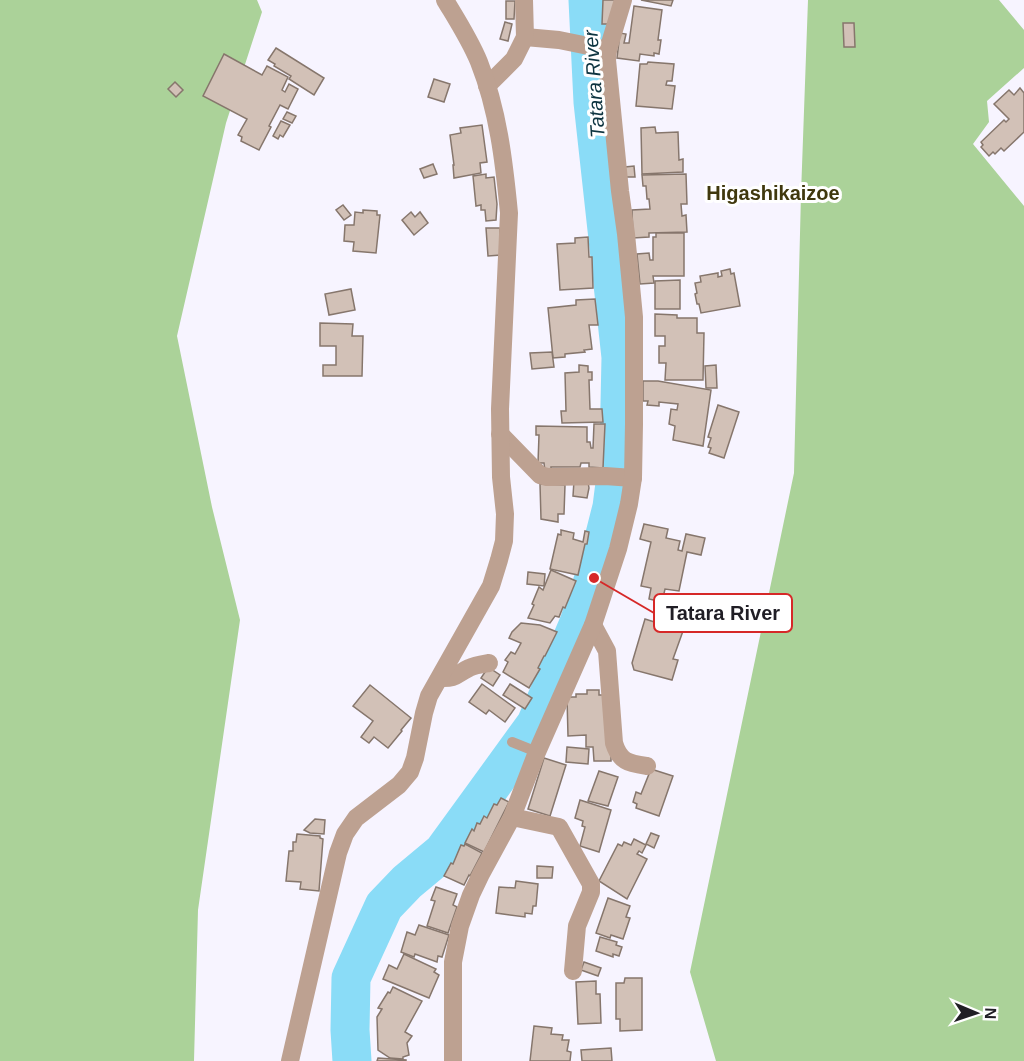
<svg xmlns="http://www.w3.org/2000/svg" width="1024" height="1061" viewBox="0 0 1024 1061" font-family="Arial,sans-serif">
	<rect width="100%" height="100%" fill="#f7f4ff"/>
	<g fill="#abd299">
		<path d="M0 0H257L262 12 226 123 177 336 212 507 240 620 198 910 194 1061H0Z"/>
		<path d="M808 0H999L1024 30V68L987 101 989 122 973 144 1024 206V1061H716L690 972 794 473 801 194Z"/>
	</g>
	<g fill="none" stroke-linecap="round" stroke-linejoin="round">
		<path stroke="#8adcf7" stroke-width="39" d="M352 1061 350 1030 351 978 384 906 407 882 443 852 536 724 579 623 594 578 612 507 619 452 621 357 593 102 588 0"/>
	</g>
	<g fill="#d2c1b7" stroke="#86766c" stroke-width="1.5">
		<path d="M603 0H616L610 24H602Z"/>
		<path d="M641 0H673L671 6Z"/>
		<path d="M506 1H515L514 19H506Z"/>
		<path d="M634 6 662 10 658 40H661L659 54 654 53V56L640 54 639 61 617 58 620 33 626 34 624 43H629Z"/>
		<path d="M505 22 512 24 508 41 500 39Z"/>
		<path d="M843 23H854L855 47H844Z"/>
		<path d="M276 48 324 78 314 95 289 79 291 76 274 66 275 64 268 60Z"/>
		<path d="M224 54 262 75 267 66 288 77 282 90 285 92 289 84 298 89 288 109 280 105 269 126 271 127 259 150 241 141 242 137 238 135 247 119 203 96Z"/>
		<path d="M648 62 674 64 672 81H667L666 85 675 86 672 109 636 106 640 64H647Z"/>
		<path d="M434 79 450 84 444 102 428 97Z"/>
		<path d="M175 82 183 90 176 97 168 89Z"/>
		<path d="M1020 88 1024 93V132L1004 151 1001 148 995 154 993 152 989 156 981 147 983 145 981 142 1004 120 1006 122 1009 119 994 104 1009 90 1014 95Z"/>
		<path d="M287 112 296 116 292 123 283 119Z"/>
		<path d="M281 121 290 125 283 137 280 135 278 139 273 136Z"/>
		<path d="M482 125 487 162 480 163 481 173 454 178 453 165H454L450 135 461 133 460 128Z"/>
		<path d="M655 127 656 133 678 132 679 160 683 159V172L642 174 641 128Z"/>
		<path d="M433 164 437 174 424 178 420 169Z"/>
		<path d="M634 166 635 177H626L625 167Z"/>
		<path d="M486 174V178L494 177 497 204 496 220 486 221 485 210H481V205L476 206 473 176Z"/>
		<path d="M686 174 687 204H681L682 216 686 215 687 232 649 233V237L633 238 632 210 650 209 649 199H647L646 186H643L642 175Z"/>
		<path d="M343 205 351 215 344 220 336 210Z"/>
		<path d="M363 210 377 211V215H380L376 253 353 251 354 242 344 241 345 225H354L355 212 363 213Z"/>
		<path d="M411 212 415 217 420 212 428 223 414 235 402 220Z"/>
		<path d="M486 228H500L501 255 488 256Z"/>
		<path d="M656 233H684V276H653L654 283 640 284 637 254 649 253 650 260H653V237H656Z"/>
		<path d="M588 237 589 257H592L593 288 560 290 557 244 575 243V238Z"/>
		<path d="M730 269 731 274 734 273 740 306 701 313 699 304H697L695 294 697 293 695 283 701 282 700 276 718 273V277L722 276 721 271Z"/>
		<path d="M680 280V309H655V281Z"/>
		<path d="M351 289 355 310 329 315 325 294Z"/>
		<path d="M595 299 598 325H589L592 349 584 350 585 352 565 354V357L553 358 548 308 576 305V300Z"/>
		<path d="M655 314 677 315V318H697V333H704L703 380H665L666 363H659V346H665V336H655Z"/>
		<path d="M320 323 353 324 352 336H363L362 376H323V365H336V346H320Z"/>
		<path d="M552 352 554 367 532 369 530 353Z"/>
		<path d="M579 365 588 366V372H592V380H589L590 409H602L603 422 562 423 561 411H566L565 373 579 372Z"/>
		<path d="M716 365 717 388H706L705 366Z"/>
		<path d="M643 381H658L711 390 703 446 673 440 675 426 669 424 671 409 677 410 678 404 659 402V406L647 405 648 401H643Z"/>
		<path d="M718 405 739 412 724 458 709 453 711 448 708 447 711 438 708 437Z"/>
		<path d="M594 424H605L603 468 589 467V463H581L580 467H551V471H545L544 463H538L539 435H536V426L587 427V442H590L591 448H593Z"/>
		<path d="M574 481 588 482 589 488 587 498 573 496Z"/>
		<path d="M540 484 565 485 564 514H558V522L541 519Z"/>
		<path d="M644 524 668 529 666 538 680 541 678 550 682 551 686 534 705 538 701 555 687 552 679 591 665 589 662 602 649 599 651 588 641 586 651 542 640 539Z"/>
		<path d="M561 530 574 533 573 539 583 542 585 531 589 532 587 544H585L578 575 550 569 558 534 561 535Z"/>
		<path d="M551 570 576 581 565 608 563 607 559 617 555 616 550 623 528 618 534 605 532 604 539 587 543 590Z"/>
		<path d="M528 572 545 574 544 586 527 584Z"/>
		<path d="M645 619 683 631 673 659 678 660 672 680 634 670 632 663Z"/>
		<path d="M521 623 540 625 557 632 545 656H544L538 668 540 669 529 688 503 672 508 662 505 660 511 652 515 654 521 643 509 638 512 632Z"/>
		<path d="M487 669H491L500 675 493 686 481 678Z"/>
		<path d="M482 684 515 708 505 722 489 710 486 714 469 702Z"/>
		<path d="M510 684 532 698 525 709 503 695Z"/>
		<path d="M370 685 411 718 401 730 402 731 388 748 374 737 369 743 361 737 373 721 353 706Z"/>
		<path d="M587 690H599V695H604L611 744V761H594L593 747H586V735L568 736 567 697H576V694H587Z"/>
		<path d="M567 747 589 749 588 764 566 762Z"/>
		<path d="M544 758 566 765 550 816 528 809Z"/>
		<path d="M651 769 673 776 659 816 636 808 637 804 633 802 636 792 641 794Z"/>
		<path d="M599 771 618 777 608 806 588 801Z"/>
		<path d="M501 798 509 802 484 852 465 843 472 829 474 831 477 823 480 824 484 816 487 818 494 804 497 805Z"/>
		<path d="M580 800 611 810 599 852 580 846 585 827 582 826 583 821 575 818Z"/>
		<path d="M315 819 325 820 324 834 310 833 304 830Z"/>
		<path d="M651 833 659 836 654 848 646 844Z"/>
		<path d="M297 834 320 836V838L323 839 319 891 300 889 301 882 286 881 289 851H293V842H296Z"/>
		<path d="M634 839 646 845 642 853 639 851 637 854 647 859 627 899 599 881 618 844 622 846 624 842 631 845Z"/>
		<path d="M465 844 482 853 470 876 469 875 464 885 444 876 451 863 453 864 461 845 464 846Z"/>
		<path d="M537 866 553 867 552 878H537Z"/>
		<path d="M516 881 538 884 536 906H533L532 914 525 913V917L496 913 499 887 515 888Z"/>
		<path d="M436 887 457 894 453 905 457 907 448 933 427 926 435 901 431 900Z"/>
		<path d="M608 898 630 906 626 917 630 918 623 939 611 935 610 938 596 933Z"/>
		<path d="M419 925 449 935 442 957 438 956 437 962 415 954 414 957 401 952 407 932 415 935Z"/>
		<path d="M600 937 617 942 616 945 622 947 619 956 613 954V957L596 951Z"/>
		<path d="M404 954 436 969 434 972 439 975 429 998 383 979 389 965 397 969Z"/>
		<path d="M584 962 601 968 598 976 581 970Z"/>
		<path d="M625 978H642V1030L620 1031V1019H616V983H624Z"/>
		<path d="M596 981V994H600L601 1023 578 1024 576 982Z"/>
		<path d="M393 987 422 1001 405 1032 412 1036 407 1043 409 1055 403 1057V1059L390 1058 378 1050 377 1017 382 1009 378 1008 388 992 390 993Z"/>
		<path d="M534 1026 552 1028 551 1034 563 1035 562 1040H569L567 1051 571 1052 570 1061H530Z"/>
		<path d="M611 1048 612 1061H582L581 1050Z"/>
		<path d="M378 1058 406 1060V1061H377Z"/>
	</g>
	<g fill="none" stroke-linecap="round" stroke-linejoin="round">
		<path stroke="#bda191" stroke-width="10" d="M512 742 537 752"/>
		<g stroke="#bda191" stroke-width="18">
			<path d="M525 37 559 40 608 50"/>
			<path d="M487 86 514 59 525 37 524 0"/>
			<path d="M500 434 540 475 547 477 605 476 633 478"/>
			<path d="M593 625 607 651 614 743C620 762 628 763 647 766"/>
			<path d="M440 678C457 679 456 674 469 668 475 665 483 664 489 663"/>
			<path d="M512 817 559 827 591 884V892L577 926 573 971"/>
			<path d="M290 1061 338 853 345 834 356 818 399 785 410 772 415 758 424 713 429 696 491 586 499 560 504 541 505 514 501 477 500 409 509 213C504 161 498 110 479 62 470 40 457 20 445 0"/>
			<path d="M453 1061V962L460 926 471 895 481 874 512 817 537 752 593 625 618 549 629 504 633 478 634 424V317L626 234 620 191 607 60 608 50 623 0"/>
		</g>
	</g>
	<g text-anchor="middle" dominant-baseline="central" stroke-width="6" stroke-linejoin="round" paint-order="stroke">
		<g font-size="20" font-style="italic" fill="#0d3440" stroke="#fff">
			<text transform="translate(594 84) rotate(-94)">Tatara River</text>
		</g>
		<g font-size="20" font-weight="bold" fill="#40380e" stroke="#fff">
			<text x="773" y="193">Higashikaizoe</text>
		</g>
	</g>
	<path fill="none" stroke="#d62828" stroke-width="2" d="M594 578L654 613"/>
	<circle fill="#d62828" stroke="#fff" stroke-width="2" cx="594" cy="578" r="6"/>
	<rect fill="#fff" stroke="#d62828" stroke-width="2" x="654" y="594" width="138" height="38" rx="6"/>
	<g font-size="20" text-anchor="middle" font-weight="bold" fill="#201e25">
		<text x="723" y="620">Tatara River</text>
	</g>
	<g transform="translate(976 1013) rotate(92)" stroke="#ffffff" stroke-width="4.5" paint-order="stroke">
	<path d="M0-4.5L10 22L0 15L-10 22Z" fill="#201e25"/>
	<text y="-9" font-size="16" font-weight="bold" text-anchor="middle" fill="#201e25">N</text>
	</g>
</svg>
